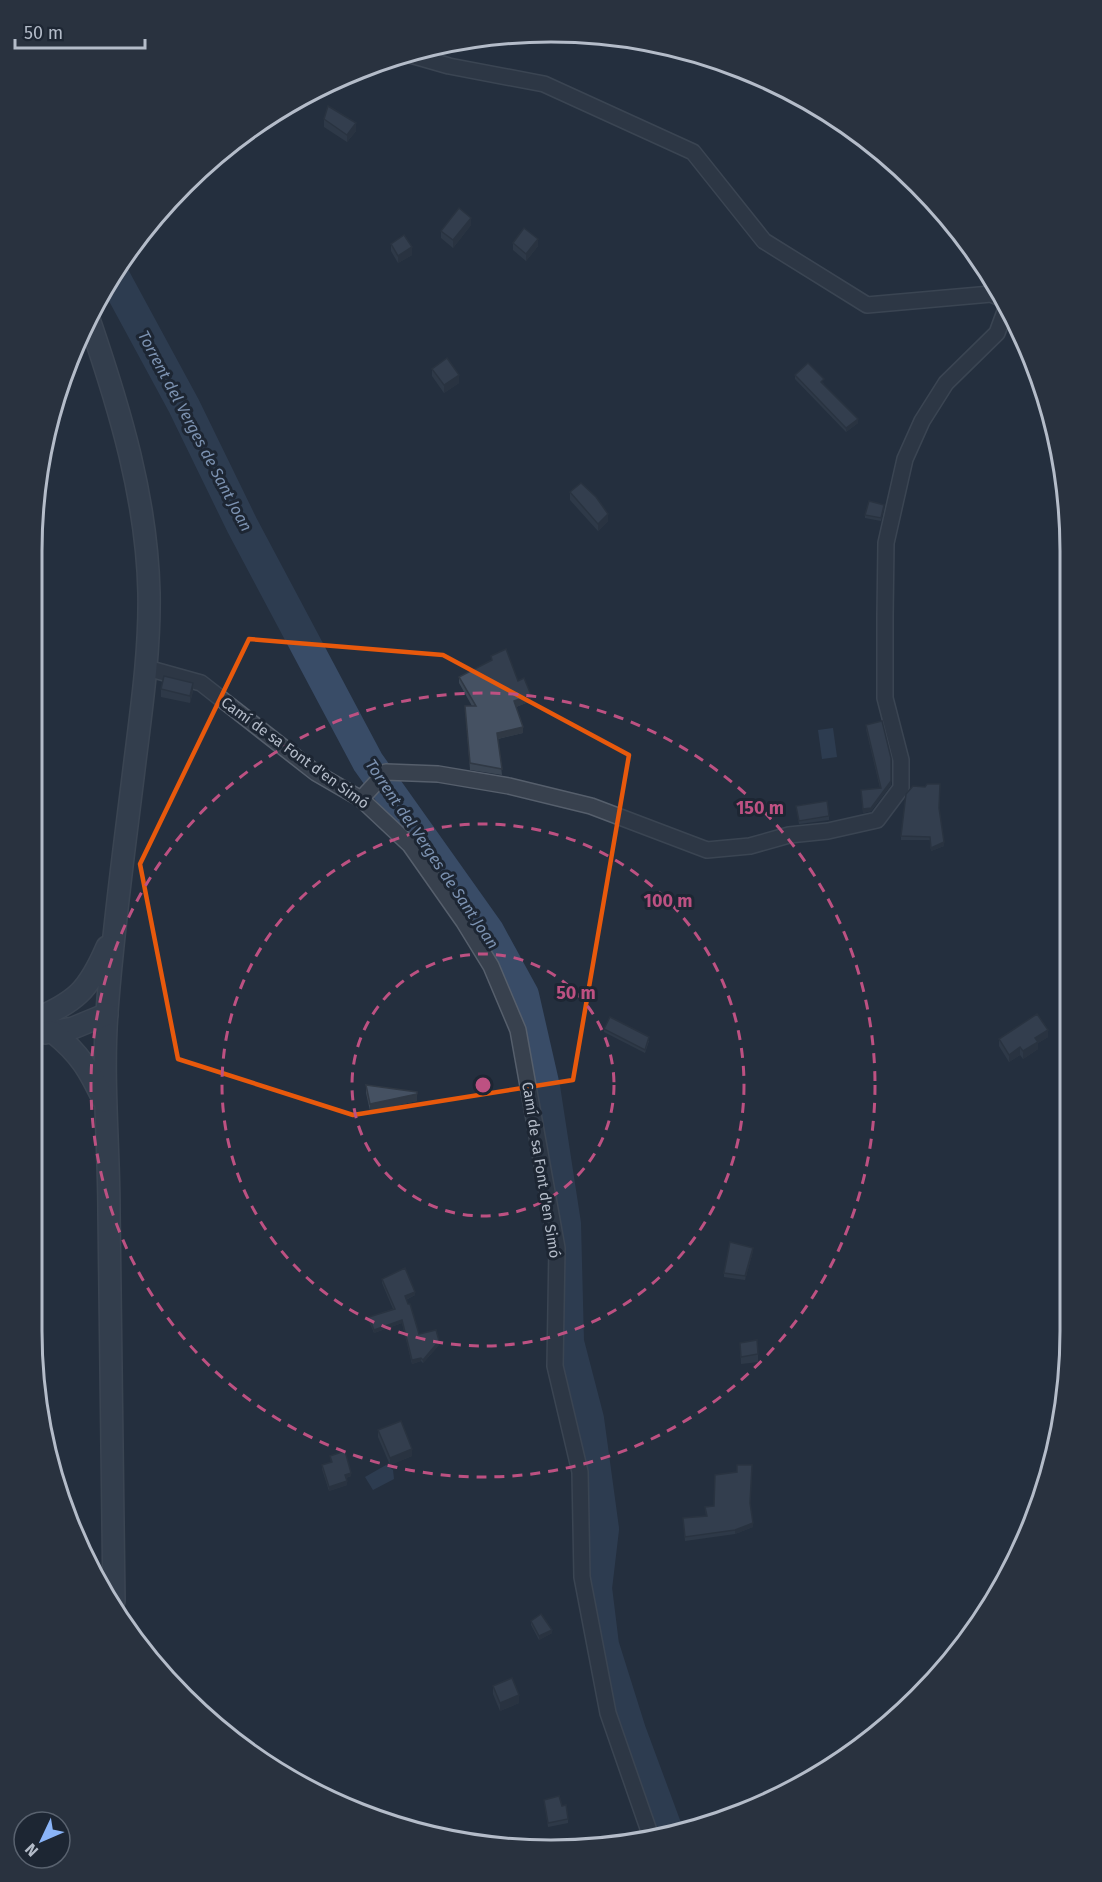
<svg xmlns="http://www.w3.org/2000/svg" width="1102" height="1882" viewBox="0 0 1102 1882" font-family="'Fira Sans',sans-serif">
	<rect width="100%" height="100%" fill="#242f3e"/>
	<g fill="#394c67">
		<path d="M833 728 837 757 822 759 818 730Z"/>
		<path d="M386 1465 393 1470 394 1479 373 1490 365 1477Z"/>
	</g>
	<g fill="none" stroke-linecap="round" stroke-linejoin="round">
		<path stroke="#394c67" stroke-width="32" d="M113 275 184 406 242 525 368 762 488 931 523 995 544 1087 565 1224 568 1342 588 1419 603 1529 596 1588 603 1645 630 1731 667 1831"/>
		<defs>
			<g id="street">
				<path d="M407 54 449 66 544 84 693 152 764 241 867 305 991 294 1005 300"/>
				<path d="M147 668 201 683 316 773 361 799 410 845 464 922 491 966 518 1030 557 1248 555 1366 580 1472 582 1577 608 1713 650 1834"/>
				<path d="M361 799 386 772 438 774 509 786 591 806 707 850 750 846 789 835 828 831 877 820 901 788V760L885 698V616L886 543 905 459 922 421 946 383 997 333 1007 306"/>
			</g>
			<g id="secondary">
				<path d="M90 322C120 410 147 499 149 593 150 649 142 705 135 761 125 844 113 928 107 1012 102 1079 109 1146 109 1213 111 1342 112 1472 114 1601"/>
				<path d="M32 1021C77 1000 87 993 107 947"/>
				<path d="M45 1033 73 1028 107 1014"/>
				<path d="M54 1033C81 1055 89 1070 104 1101"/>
			</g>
		</defs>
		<use href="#street" stroke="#565f6c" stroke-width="18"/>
		<use href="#secondary" stroke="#565f6c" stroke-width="24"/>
		<use href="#street" stroke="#38414e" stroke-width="15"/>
		<use href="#secondary" stroke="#465061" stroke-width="21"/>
	</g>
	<g fill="#3b4654">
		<path d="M324 119 356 131 347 142 324 127Z"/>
		<path d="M471 225 453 248 441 238V231Z"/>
		<path d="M513 243 538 246 526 261 513 250Z"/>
		<path d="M391 244 412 255 398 263 391 251Z"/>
		<path d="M432 369 459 383 444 393 432 376Z"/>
		<path d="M795 375 824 383 823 384 858 423 846 432 795 379Z"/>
		<path d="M570 492 608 521 598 531 570 500Z"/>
		<path d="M884 508 881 521 865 518V515Z"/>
		<path d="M491 656 518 681 531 701 516 707 523 733 498 739 502 775 470 770 465 706H472L459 683V677L491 661Z"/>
		<path d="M161 689 193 691 190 703 161 697Z"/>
		<path d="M866 725 891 785 871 811 863 813 861 790 880 788 866 729Z"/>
		<path d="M796 806 829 816V820L799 824Z"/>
		<path d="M939 809 944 846 931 851 930 840H901V836Z"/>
		<path d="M604 1029 649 1041 645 1053 604 1032Z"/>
		<path d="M1048 1037 1038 1043V1049L1023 1059 1020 1055 1009 1062 999 1046V1039Z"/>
		<path d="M366 1085 417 1101 370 1111 366 1093Z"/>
		<path d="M753 1251 745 1280 724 1277V1273Z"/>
		<path d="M382 1279 415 1295 406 1300 419 1334 439 1345 423 1363 421 1361 412 1364 402 1323 374 1333 369 1321V1317L393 1309 382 1283Z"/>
		<path d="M740 1343 758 1354V1362L741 1364Z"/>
		<path d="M378 1430 412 1456 390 1465 378 1437Z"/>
		<path d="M330 1456 351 1476 346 1478 347 1485 329 1491 322 1469V1465L331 1462Z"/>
		<path d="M750 1504 753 1527 735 1534 685 1541 683 1518 706 1516 705 1507Z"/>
		<path d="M531 1621 552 1633 539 1640 531 1625Z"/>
		<path d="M493 1686 519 1703 500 1711 493 1694Z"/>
		<path d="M544 1800 562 1806 568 1819V1823L548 1827Z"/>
	</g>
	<g fill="#303945">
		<path d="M356 123V131L347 142V135Z"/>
		<path d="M471 218V225L453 248V240Z"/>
		<path d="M538 239V246L526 261V254Z"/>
		<path d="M412 247V255L398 263V256Z"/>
		<path d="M459 375V383L444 393V385Z"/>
		<path d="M858 419V423L846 432V428Z"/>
		<path d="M608 514V521L598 531V524Z"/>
		<path d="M193 683V691L190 703V696Z"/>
		<path d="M531 695V701L514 708V701Z"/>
		<path d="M523 727V733L497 739V733Z"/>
		<path d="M891 781V785L871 811 863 813V809Z"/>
		<path d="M944 842V846L931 851V848Z"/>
		<path d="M1048 1030V1037L1038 1043V1049L1023 1059V1051L1035 1038Z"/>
		<path d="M1020 1047V1055L1009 1062V1055Z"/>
		<path d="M417 1094V1101L370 1111V1104Z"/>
		<path d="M753 1248V1251L745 1280V1276Z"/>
		<path d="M415 1292V1295L405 1300V1296Z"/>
		<path d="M402 1320V1323L374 1333V1330Z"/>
		<path d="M439 1341V1345L423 1363V1360Z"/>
		<path d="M421 1358V1361L412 1364V1360Z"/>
		<path d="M412 1449V1456L390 1465V1458Z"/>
		<path d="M351 1473V1476L345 1478V1475Z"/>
		<path d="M347 1481V1485L329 1491V1487Z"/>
		<path d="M753 1523V1527L735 1534V1530Z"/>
		<path d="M552 1630V1633L539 1640V1636Z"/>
		<path d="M519 1695V1703L500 1711V1703Z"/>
	</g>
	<g fill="#455162" stroke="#303945" stroke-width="1.5">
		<path d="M328 106 356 123 347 135 324 119Z"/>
		<path d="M459 208 471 218 453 240 441 231Z"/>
		<path d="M524 228 538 239 526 254 513 243Z"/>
		<path d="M404 235 412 247 398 256 391 244Z"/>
		<path d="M447 358 459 375 444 385 432 369Z"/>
		<path d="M808 363 824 379 821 382 858 419 846 428 795 375Z"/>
		<path d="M581 483 596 497 608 514 598 524 570 492Z"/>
		<path d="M869 501 884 505 881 518 865 515Z"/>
		<path d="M506 649 518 681 524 678 531 695 514 701 523 727 497 733 502 769 470 763 465 706H476L459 677 492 660 491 656Z"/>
		<path d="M164 676 193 683 190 696 161 689Z"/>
		<path d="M882 721 891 758V781L871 808 863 809 861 790 881 788 866 725Z"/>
		<path d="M927 784H940L939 808 944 842 931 848 930 837 901 836 906 794 913 786 925 787Z"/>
		<path d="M827 801 829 816 799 821 796 806Z"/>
		<path d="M1037 1014 1048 1030 1035 1038 1038 1042 1023 1051 1020 1047 1009 1055 999 1039Z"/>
		<path d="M610 1017 649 1037 645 1050 604 1029Z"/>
		<path d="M366 1085 417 1092V1094L370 1104Z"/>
		<path d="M730 1242 753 1248 745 1276 724 1273Z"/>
		<path d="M405 1268 415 1292 405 1296 408 1304H410L419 1334 436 1330 439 1341 423 1360 421 1358 412 1360 402 1320 374 1330 369 1317 395 1309 382 1279Z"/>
		<path d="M757 1340 758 1354 741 1357 740 1343Z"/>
		<path d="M401 1421 412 1449 390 1458 378 1430Z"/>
		<path d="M345 1451 351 1473 345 1475 347 1481 329 1487 322 1465 332 1462 330 1456Z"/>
		<path d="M737 1465H752L750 1503 753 1523 735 1530 685 1537 683 1518 707 1516 705 1507 714 1506 715 1475 737 1472Z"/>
		<path d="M541 1614 552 1630 539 1636 531 1621Z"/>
		<path d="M512 1678 519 1695 500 1703 493 1686Z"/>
		<path d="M559 1796 562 1806 566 1805 568 1819 548 1823 544 1800Z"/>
	</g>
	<path d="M0 0H1102V1882H0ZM249 639 443 655 629 755 573 1080 353 1115 178 1059 140 864Z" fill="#242f3e" fill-opacity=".55" fill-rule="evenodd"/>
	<path fill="none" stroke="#e8590c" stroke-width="4.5" stroke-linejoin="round" d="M249 639 443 655 629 755 573 1080 353 1115 178 1059 140 864Z"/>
	<g fill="none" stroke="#bd5182" stroke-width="3" stroke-dasharray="10 8">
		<circle cx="483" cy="1085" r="131"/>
		<circle cx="483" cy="1085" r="261"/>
		<circle cx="483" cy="1085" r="392"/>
	</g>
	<g text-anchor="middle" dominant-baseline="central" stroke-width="6" stroke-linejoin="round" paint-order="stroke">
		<g font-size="15" fill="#b4bcc9" stroke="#1d2633">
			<text transform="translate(295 753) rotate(36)">Camí de sa Font d'en Simó</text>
			<text transform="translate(541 1170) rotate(81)">Camí de sa Font d'en Simó</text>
		</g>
		<g font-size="16" font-style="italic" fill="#7c92b1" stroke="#1d2633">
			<text transform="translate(195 431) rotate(62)">Torrent del Verges de Sant Joan</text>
			<text transform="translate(432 854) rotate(56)">Torrent del Verges de Sant Joan</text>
		</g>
	</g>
	<path d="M0 0H1102V1882H0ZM551 42H551A509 509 0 0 1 1060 551V1331A509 509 0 0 1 551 1840H551A509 509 0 0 1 42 1331V551A509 509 0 0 1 551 42Z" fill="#29323f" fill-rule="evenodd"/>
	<path fill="none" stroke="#b4bcc9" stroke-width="3" d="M551 42H551A509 509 0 0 1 1060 551V1331A509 509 0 0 1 551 1840H551A509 509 0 0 1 42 1331V551A509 509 0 0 1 551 42Z"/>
	<circle cx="483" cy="1085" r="9" fill="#bd5182" stroke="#1d2633" stroke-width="3"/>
	<g font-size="18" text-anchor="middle" font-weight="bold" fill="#bd5182" stroke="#1d2633" stroke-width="6" stroke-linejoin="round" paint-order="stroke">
		<text x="760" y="814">150 m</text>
		<text x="668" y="907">100 m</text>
		<text x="576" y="999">50 m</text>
	</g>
	<g transform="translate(42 1840) rotate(226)"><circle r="28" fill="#1d2633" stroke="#59626f" stroke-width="1.5"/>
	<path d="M0-4.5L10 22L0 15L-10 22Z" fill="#8ab4f8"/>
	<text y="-9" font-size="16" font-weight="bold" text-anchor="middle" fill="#b4bcc9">N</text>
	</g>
	<path d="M15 39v9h130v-9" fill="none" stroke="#b4bcc9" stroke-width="3"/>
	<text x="24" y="39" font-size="18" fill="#b4bcc9" stroke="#1d2633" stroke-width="4.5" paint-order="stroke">50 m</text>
</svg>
